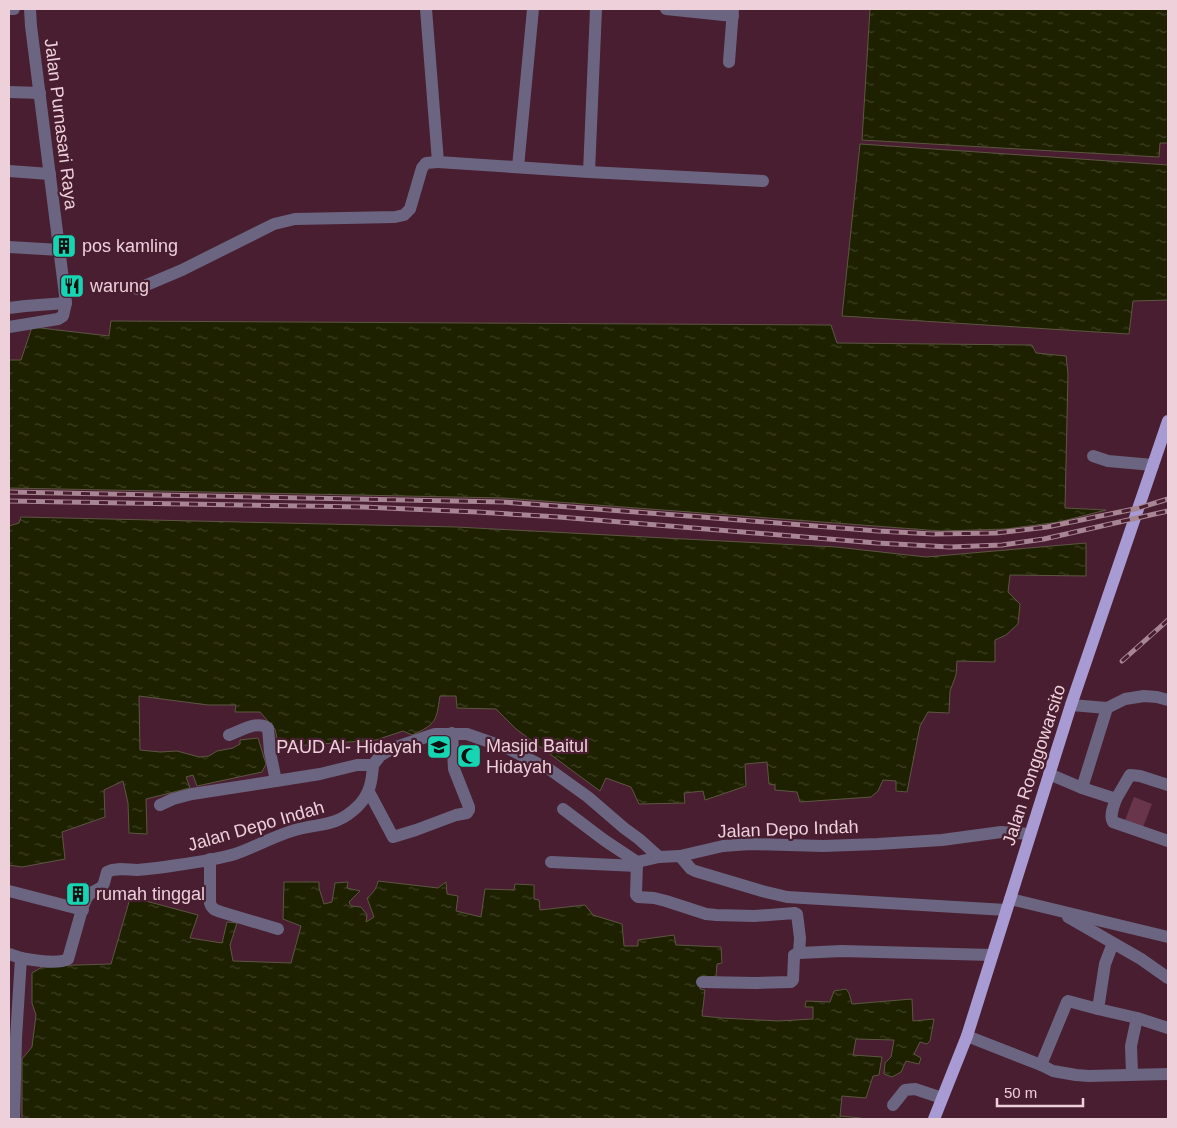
<svg xmlns="http://www.w3.org/2000/svg" width="1177" height="1128" viewBox="0 0 1177 1128" font-family="Arial,sans-serif">
	<defs>
		<pattern id="water-ripples" width="26" height="14" patternUnits="userSpaceOnUse" patternTransform="scale(1.25)"><rect width="26" height="14" fill="#1e2100"/><path d="M2 4q2-2 4 0t4 0M15 11q2-2 4 0t4 0" fill="none" stroke="#3f4025"/></pattern>
	</defs>
	<rect width="100%" height="100%" fill="#491e30"/>
	<path fill="#68354a" d="M1134 797 1152 804 1143 827 1125 820Z"/>
	<g fill="url(#water-ripples)" stroke="#5c5641">
		<path d="M870 9H1168V143H1160L1159 157 862 140Z"/>
		<path d="M860 144 1168 165V300L1133 301 1129 334 842 316Z"/>
		<path d="M111 321 831 325 837 343 1032 345 1036 353 1066 356 1068 374 1065 508 1106 510 1059 522 1006 529 941 531 504 498 9 488V360H21L32 327 109 336Z"/>
		<path d="M21 517 456 527 836 547 926 557 1086 543V576L1010 575 1008 592 1020 604 1018 624 1006 635 995 640V662L957 661 956 675 950 691 949 713 928 712 920 726 907 792 896 791V781L883 780 878 791 871 797 800 802 797 792 775 790V785L769 784 767 762 745 764 746 786 705 800 703 791 684 793 685 803 639 804 631 787 606 778 600 791 516 729 496 709 457 708 456 696H440C436 721 437 724 412 735L403 731 376 740 279 747 275 729 260 712H235L236 705H208L139 696 140 750 160 752 177 751 199 757 209 756 217 751 233 748 240 744V740L258 738 266 764 262 772 197 786 193 775 186 777 190 788 146 799 147 834 129 833 128 803 123 781 104 790 105 817 62 832 65 859 22 867 9 865V526L19 523Z"/>
		<path d="M378 881 438 888 446 882 447 894 458 896 456 911 481 917 485 889 514 890 515 884 534 885V899L539 900 540 910 585 905 593 915 622 924 624 946H638V940L674 935 676 945 721 947 722 963 717 964 716 976 700 979V989L705 990 702 1016 722 1018 778 1021 813 1019V1007H805L806 1001 830 1002 834 991 846 989 849 993 852 1004 912 999 913 1021 934 1019 930 1041 927 1044 920 1042 914 1054 921 1058 919 1064 906 1061 901 1072 892 1077 884 1074 885 1063 891 1057 894 1040 856 1039 853 1055 882 1057 879 1075 873 1076 866 1098 842 1096 840 1116 861 1118 860 1119H22V1059L32 1047 36 1015 32 1003V973L44 966 111 964 131 895 142 900 198 915 190 938 222 943 227 922 237 923 230 945 233 961 291 963 301 926 283 919 284 882H319V888L324 904 332 902 335 883 348 882 347 888 360 891 349 902 351 906 361 907 367 915 366 922 374 917 367 898C373 894 377 887 378 881Z"/>
	</g>
	<g fill="none" stroke-linecap="round" stroke-linejoin="round">
		<g stroke="#6b6581" stroke-width="12">
			<path d="M9 9H14"/>
			<path d="M426 9 438 162 589 172 763 181"/>
			<path d="M666 9 733 16"/>
			<path d="M729 62 733 9"/>
			<path d="M9 92 40 93"/>
			<path d="M518 167 533 9"/>
			<path d="M9 171 50 174"/>
			<path d="M589 172 596 9"/>
			<path d="M9 247 60 250"/>
			<path d="M137 289 182 270 274 224 295 219 395 217 404 215 410 209 422 168 426 163 438 162"/>
			<path d="M9 308 25 306 66 303"/>
			<path d="M9 327 58 319 63 316 66 303 31 26 30 9"/>
			<path d="M1093 456 1108 461 1153 465"/>
			<path d="M1071 705 1107 708 1125 699 1144 696 1157 697 1168 700"/>
			<path d="M229 735C241 731 257 720 268 728L270 752 276 781 320 774 357 765H373"/>
			<path d="M1049 774 1082 788 1116 799C1114 806 1109 815 1113 822L1168 841"/>
			<path d="M1082 788 1107 708"/>
			<path d="M369 792 393 837 416 830 456 815 467 813 469 810V807L454 769 452 733"/>
			<path d="M1116 799 1130 775 1140 776 1168 785"/>
			<path d="M160 805 173 799 192 794 276 781"/>
			<path d="M563 809 604 840 637 862"/>
			<path d="M680 856 691 869 695 871 762 891 787 897 1006 910"/>
			<path d="M210 859V903C212 909 215 910 221 912L278 929"/>
			<path d="M551 862 637 866"/>
			<path d="M9 891 83 910"/>
			<path d="M1010 899 1168 937"/>
			<path d="M1068 917 1141 959 1168 978"/>
			<path d="M1113 943 1105 964 1098 1009 1137 1018 1131 1046 1132 1074"/>
			<path d="M799 953 800 938 797 914 795 913 754 916 716 915 706 914 666 901 654 898 638 897 636 895 637 862 659 857 680 856 723 846 750 844 823 846 878 844 942 840 1001 832 1030 834"/>
			<path d="M9 954 21 958"/>
			<path d="M702 982 756 983 791 982 793 980 794 957V955L799 953 842 951 992 955"/>
			<path d="M1137 1018 1168 1028"/>
			<path d="M967 1036 1041 1065 1053 1071 1076 1075 1089 1076 1168 1074"/>
			<path d="M1041 1065 1067 1002 1068 1001 1098 1009"/>
			<path d="M893 1105 905 1090 915 1089 942 1098"/>
			<path d="M14 1119 16 1038 21 958C33 960 57 965 68 959L83 906 87 897 91 893 102 887 104 883 107 872C116 867 128 870 137 870 149 869 160 868 171 866 192 863 215 860 235 854 255 847 274 836 295 830 321 823 337 827 358 806 370 794 372 781 373 765L380 756 393 748 435 734H467L507 748 549 769 588 797 624 828 639 839 659 857"/>
		</g>
		<path stroke="#a89ad2" stroke-width="12" d="M934 1119 967 1036 1071 705 1168 421"/>
		<defs>
			<g id="rail">
				<path d="M9 492 503 502 702 517 878 531 933 534 996 533 1047 527 1139 508 1168 499"/>
				<path d="M9 501 363 507 477 512 559 517 877 543 950 547 1002 545 1044 539 1168 511"/>
				<path d="M1122 661 1168 620"/>
			</g>
		</defs>
		<use href="#rail" stroke="#a88592" stroke-width="5"/>
		<use href="#rail" stroke="#491e30" stroke-width="3" stroke-dasharray="9" stroke-linecap="butt"/>
	</g>
	<defs>
		<symbol id="building-square" viewBox="-11 -11 22 22"><rect x="-9" y="-9" width="18" height="18" rx="4" fill="#15d5b3" stroke="#491e30"/><path d="M-4-6H4V6H1V3H-1V6H-4ZM-2.5-4.3h1.7v1.8h-1.7ZM.8-4.3h1.7v1.8H.8ZM-2.5-1h1.7V.8h-1.7ZM.8-1h1.7V.8H.8Z" fill="#111"/></symbol>
		<symbol id="restaurant-square" viewBox="-11 -11 22 22"><rect x="-9" y="-9" width="18" height="18" rx="4" fill="#15d5b3" stroke="#491e30"/><path d="M-5-6h1v4h1v-4h1v4h1v-4h1v5L-1.5 .5V6h-2V.5L-5-1ZM5-6V6H3V1.5H1.5Q1.5-4 5-6Z" fill="#111"/></symbol>
		<symbol id="school-square" viewBox="-11 -11 22 22"><rect x="-9" y="-9" width="18" height="18" rx="4" fill="#15d5b3" stroke="#491e30"/><path d="M0-5L7-2L0 1L-7-2ZM-4 1L0 2.5L4 1V4Q0 6-4 4Z" fill="#111"/></symbol>
		<symbol id="mosque-square" viewBox="-11 -11 22 22"><rect x="-9" y="-9" width="18" height="18" rx="4" fill="#15d5b3" stroke="#491e30"/><path d="M3.5-4.9A6 6 0 1 0 3.5 4.9A5 5 0 1 1 3.5-4.9Z" fill="#111"/></symbol>
	</defs>
	<g fill-rule="evenodd">
		<use href="#building-square" x="50" y="232" width="28" height="28"/>
		<use href="#restaurant-square" x="58" y="272" width="28" height="28"/>
		<use href="#school-square" x="425" y="733" width="28" height="28"/>
		<use href="#mosque-square" x="455" y="742" width="28" height="28"/>
		<use href="#building-square" x="64" y="880" width="28" height="28"/>
	</g>
	<g text-anchor="middle" dominant-baseline="central" stroke-width="4.5" stroke-linejoin="round" paint-order="stroke">
		<g font-size="18" fill="#edd0d9" stroke="#491e30">
			<text transform="translate(61 124) rotate(83)">Jalan Purnasari Raya</text>
			<text transform="translate(1034 765) rotate(-72)">Jalan Ronggowarsito</text>
			<text transform="translate(256 826) rotate(-16)">Jalan Depo Indah</text>
			<text transform="translate(788 829) rotate(-2)">Jalan Depo Indah</text>
		</g>
		<g font-size="18" fill="#edd0d9" stroke="#491e30" text-anchor="start">
			<text x="82" y="246">pos kamling</text>
			<text x="90" y="286">warung</text>
			<text x="486" y="746">Masjid Baitul<tspan x="486" dy="21">Hidayah</tspan></text>
			<text x="422" y="747" text-anchor="end">PAUD Al- Hidayah</text>
			<text x="96" y="894">rumah tinggal</text>
		</g>
	</g>
	<rect width="1177" height="1128" fill="none" stroke="#edd0d9" stroke-width="20"/>
	<path d="M997 1098v8h86v-8" fill="none" stroke="#edd0d9" stroke-width="2.5"/>
	<text x="1004" y="1098" font-size="15" fill="#edd0d9" stroke="#491e30" stroke-width="4" paint-order="stroke">50 m</text>
</svg>
